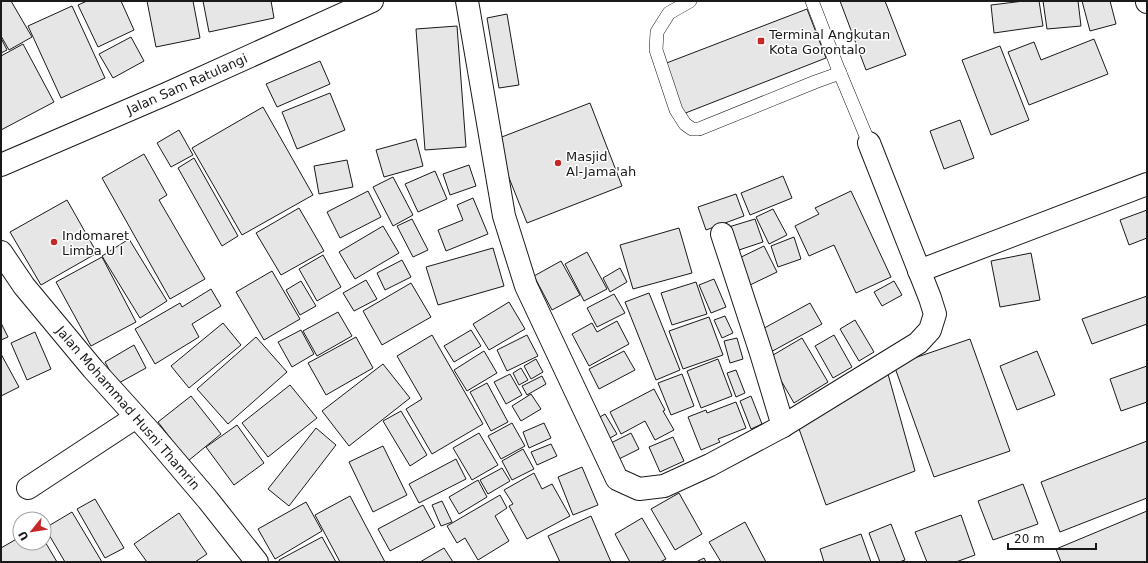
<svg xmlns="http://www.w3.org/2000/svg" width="1148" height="563" viewBox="0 0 1148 563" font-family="'DejaVu Sans',sans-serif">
	<rect width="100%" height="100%" fill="#fff"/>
	<g fill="#e6e6e6" stroke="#1a1a1a">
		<path d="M1 1H11L32 37 9 50 1 36Z"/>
		<path d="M87 1H121L134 30 98 47 78 5Z"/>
		<path d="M147 1H193L200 38 156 47Z"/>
		<path d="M203 1H271L274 18 209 32Z"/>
		<path d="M840 1H885L906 55 866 70Z"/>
		<path d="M1024 1H1039L1043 26 994 33 991 5Z"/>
		<path d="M1043 1H1078L1081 26 1047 29Z"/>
		<path d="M1082 1H1110L1116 24 1090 31Z"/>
		<path d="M72 6 105 78 61 98 28 26Z"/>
		<path d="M807 9 826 58 683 114 664 64Z"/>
		<path d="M507 14 519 85 499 88 487 18Z"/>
		<path d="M457 26 466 147 425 150 416 29Z"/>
		<path d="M131 37 144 61 113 78 99 54Z"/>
		<path d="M1 38 7 50 1 53Z"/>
		<path d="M1094 39 1108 74 1029 105 1008 52 1034 42 1041 60Z"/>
		<path d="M23 44 54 102 1 130V56Z"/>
		<path d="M1000 46 1029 120 991 135 962 60Z"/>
		<path d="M320 61 330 84 277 107 266 84Z"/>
		<path d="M330 93 345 130 297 149 282 112Z"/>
		<path d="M590 103 622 186 527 223 494 140Z"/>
		<path d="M263 107 313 195 242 235 192 148Z"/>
		<path d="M960 120 974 158 944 169 930 131Z"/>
		<path d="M179 130 193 155 171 167 157 143Z"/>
		<path d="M416 139 423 166 384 177 376 150Z"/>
		<path d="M144 154 167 195 159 200 205 279 170 299 102 178Z"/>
		<path d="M194 158 238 236 222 246 178 168Z"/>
		<path d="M347 160 353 187 319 194 314 166Z"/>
		<path d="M469 165 476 186 450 195 443 174Z"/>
		<path d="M435 171 447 199 418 212 405 184Z"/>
		<path d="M783 176 792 198 750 215 741 193Z"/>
		<path d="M393 177 413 215 393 226 373 187Z"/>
		<path d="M368 191 381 217 340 238 327 212Z"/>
		<path d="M851 191 891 277 856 293 834 245 809 256 795 226 819 214 815 208Z"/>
		<path d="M736 194 744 216 706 230 698 207Z"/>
		<path d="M473 198 488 234 446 251 438 230 463 220 457 205Z"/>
		<path d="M67 200 97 253 41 285 10 232Z"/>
		<path d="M299 208 324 251 281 275 256 233Z"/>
		<path d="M773 209 787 235 769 244 756 217Z"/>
		<path d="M1147 210V238L1129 245 1120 220Z"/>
		<path d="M412 219 428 250 413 257 397 226Z"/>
		<path d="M755 219 763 242 730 253 722 229Z"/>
		<path d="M383 226 399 253 355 279 339 252Z"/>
		<path d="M679 228 692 273 633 289 620 245Z"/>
		<path d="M794 237 801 259 778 267 771 246Z"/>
		<path d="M129 239 167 301 140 318 102 256Z"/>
		<path d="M764 246 777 272 748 286 735 260Z"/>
		<path d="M493 248 504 286 438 305 426 267Z"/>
		<path d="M587 252 607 289 584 301 565 264Z"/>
		<path d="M1031 253 1040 300 1000 307 991 261Z"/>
		<path d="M323 255 341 287 317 301 299 269Z"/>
		<path d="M102 257 136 322 91 346 56 282Z"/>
		<path d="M402 260 411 277 385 290 377 273Z"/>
		<path d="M561 261 580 295 552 310 534 276Z"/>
		<path d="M620 268 627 282 610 292 603 278Z"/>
		<path d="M272 271 300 319 264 340 236 292Z"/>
		<path d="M714 279 726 307 711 313 699 285Z"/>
		<path d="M366 280 377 299 354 311 343 293Z"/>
		<path d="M301 281 316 306 300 315 286 290Z"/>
		<path d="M894 281 902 295 882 306 874 292Z"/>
		<path d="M696 282 707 314 672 325 661 293Z"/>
		<path d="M411 283 431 317 382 345 363 311Z"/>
		<path d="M211 289 221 306 192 324 199 337 155 364 135 329 180 303 182 307Z"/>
		<path d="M649 293 680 370 656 380 625 302Z"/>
		<path d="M614 294 625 313 597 327 587 308Z"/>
		<path d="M1147 296V324L1092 344 1082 319Z"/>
		<path d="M509 302 525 329 489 350 473 324Z"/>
		<path d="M810 303 822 324 769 353 757 332Z"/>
		<path d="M338 312 352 336 317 356 303 331Z"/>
		<path d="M725 316 733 333 722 338 714 320Z"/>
		<path d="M709 317 723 355 683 369 669 331Z"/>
		<path d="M855 320 874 352 859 361 840 329Z"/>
		<path d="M617 321 629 344 589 366 572 334 592 323 597 332Z"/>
		<path d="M1 323 8 337 1 340Z"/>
		<path d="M223 323 241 345 189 388 171 366Z"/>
		<path d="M301 330 314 354 292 367 278 342Z"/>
		<path d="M471 330 481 346 454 362 444 346Z"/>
		<path d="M35 332 51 369 27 380 11 343Z"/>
		<path d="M432 335 483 424 432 454 406 409 422 399 397 356Z"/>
		<path d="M527 335 538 356 507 371 497 350Z"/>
		<path d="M834 335 852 367 833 378 815 346Z"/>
		<path d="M256 337 287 372 228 424 197 389Z"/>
		<path d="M356 337 373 368 326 395 308 363Z"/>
		<path d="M737 338 743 359 730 363 724 341Z"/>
		<path d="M802 338 828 382 794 403 768 358Z"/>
		<path d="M970 339 1010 451 934 477 894 365Z"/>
		<path d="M134 345 146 368 117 384 105 362Z"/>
		<path d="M484 351 497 373 467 391 454 370Z"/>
		<path d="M624 351 635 370 599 389 589 369Z"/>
		<path d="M1037 351 1055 395 1017 410 1000 366Z"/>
		<path d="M1 354 19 387 1 396Z"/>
		<path d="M536 359 543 372 531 379 524 366Z"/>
		<path d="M718 359 732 396 701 408 687 371Z"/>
		<path d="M383 364 410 398 349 446 322 411Z"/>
		<path d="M1147 366V402L1121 411 1110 379Z"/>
		<path d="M886 367 915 471 826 505 798 426Z"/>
		<path d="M521 368 528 380 519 385 513 373Z"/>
		<path d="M736 370 745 393 736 397 727 373Z"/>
		<path d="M510 374 522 395 506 404 494 382Z"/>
		<path d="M682 374 694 406 671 415 658 383Z"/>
		<path d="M542 376 546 384 527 395 522 386Z"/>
		<path d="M487 383 508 422 491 431 470 392Z"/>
		<path d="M290 385 317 418 268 457 242 423Z"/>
		<path d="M654 389 665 410 663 411 674 430 655 440 645 421 621 434 610 412Z"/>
		<path d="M531 394 541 409 521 421 512 406Z"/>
		<path d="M191 396 221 434 188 461 158 422Z"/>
		<path d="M751 396 762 424 751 429 740 401Z"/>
		<path d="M736 402 746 428 718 439 720 442 701 450 688 417 706 410 707 413Z"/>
		<path d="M401 411 427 455 410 466 383 421Z"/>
		<path d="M605 414 617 434 605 441 593 421Z"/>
		<path d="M512 423 525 446 501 459 488 436Z"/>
		<path d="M544 423 551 438 529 448 523 432Z"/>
		<path d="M237 425 264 463 234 485 206 447Z"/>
		<path d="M316 428 336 445 289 506 268 489Z"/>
		<path d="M479 433 498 465 472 480 453 448Z"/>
		<path d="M631 433 639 449 615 461 607 445Z"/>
		<path d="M673 437 684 461 660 472 649 447Z"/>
		<path d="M1147 441V498L1060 532 1041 482Z"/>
		<path d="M551 444 557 456 537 465 531 452Z"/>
		<path d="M383 446 407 495 373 512 349 462Z"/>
		<path d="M523 449 534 469 512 480 502 461Z"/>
		<path d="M456 459 466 479 419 503 409 484Z"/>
		<path d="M582 467 598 505 573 515 558 477Z"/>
		<path d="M502 468 510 481 488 494 480 480Z"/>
		<path d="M534 473 542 489 552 484 570 516 527 539 509 506 513 504 504 490Z"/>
		<path d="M478 480 487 497 459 514 449 497Z"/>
		<path d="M1023 484 1038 524 993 540 978 501Z"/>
		<path d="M679 493 702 534 675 550 651 509Z"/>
		<path d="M500 495 507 508 495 516 509 541 478 560 465 538 457 543 447 526Z"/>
		<path d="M350 496 385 562H340L315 515Z"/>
		<path d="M95 499 124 548 105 558 77 509Z"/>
		<path d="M442 501 452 522 441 526 432 505Z"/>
		<path d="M306 502 322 531 275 559 258 529Z"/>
		<path d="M423 505 435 527 390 551 378 529Z"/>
		<path d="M1147 511V562H1061L1056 549Z"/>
		<path d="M72 512 102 562H65L45 528Z"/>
		<path d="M179 513 207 554 195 562H147L134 544Z"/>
		<path d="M961 515 975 555 956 562H927L915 532Z"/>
		<path d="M591 516 611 562H560L548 536Z"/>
		<path d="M642 518 666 559 660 562H630L615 534Z"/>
		<path d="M745 522 766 562H721L709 542Z"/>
		<path d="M891 524 905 560 899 562H880L869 533Z"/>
		<path d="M861 534 871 562H824L820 549Z"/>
		<path d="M20 537V543H44V540L57 562H1V548Z"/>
		<path d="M322 537 336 562H280L279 560Z"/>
		<path d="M444 548 453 562H420Z"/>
		<path d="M704 558 706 562H696Z"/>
	</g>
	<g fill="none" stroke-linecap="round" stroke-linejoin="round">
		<defs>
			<g id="lane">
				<path d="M690 1 669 13 657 32 656 50 676 110 685 124 692 129H699L815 82 840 73"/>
				<path d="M812 1 837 66 869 143"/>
			</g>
			<g id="street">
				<path d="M467 1 504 216 526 286 617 479 639 489 664 486 710 465 783 426 918 343 930 330 935 314 930 298 869 143"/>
				<path d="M1147 1V2"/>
				<path d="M1 165 166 94 372 1"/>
				<path d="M722 234 761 353 783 426"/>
				<path d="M1 252 24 286 93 369 151 433 208 500 257 562"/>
				<path d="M919 271 1147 184"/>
				<path d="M28 488 136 417"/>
			</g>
		</defs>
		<use href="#lane" stroke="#1a1a1a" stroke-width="14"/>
		<use href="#street" stroke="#1a1a1a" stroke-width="24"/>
		<use href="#lane" stroke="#fff" stroke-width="13"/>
		<use href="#street" stroke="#fff" stroke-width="22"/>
	</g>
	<g fill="#c62828" stroke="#fff" stroke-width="1.5">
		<rect x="757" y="37" width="8" height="8" rx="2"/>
		<circle cx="558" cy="163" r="4"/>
		<circle cx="54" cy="242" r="4"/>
	</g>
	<g text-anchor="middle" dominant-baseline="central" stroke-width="3" stroke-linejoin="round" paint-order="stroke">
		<g font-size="13" fill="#1a1a1a" stroke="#fff" text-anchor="start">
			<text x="769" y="34">Terminal Angkutan<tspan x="769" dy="15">Kota Gorontalo</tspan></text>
			<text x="566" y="156">Masjid<tspan x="566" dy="15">Al-Jama'ah</tspan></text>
			<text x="62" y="235">Indomaret<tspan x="62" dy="15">Limba U I</tspan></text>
		</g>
		<g font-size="13" fill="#1a1a1a" stroke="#fff">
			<text transform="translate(187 84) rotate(-24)">Jalan Sam Ratulangi</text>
			<text transform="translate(128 408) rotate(49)">Jalan Mohammad Husni Thamrin</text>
		</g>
	</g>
	<rect width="1148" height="563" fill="none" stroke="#1a1a1a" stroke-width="4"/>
	<g transform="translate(32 531) rotate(240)"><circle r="19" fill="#ffffff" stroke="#a3a3a3"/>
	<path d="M0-3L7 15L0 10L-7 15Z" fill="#c62828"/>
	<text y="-6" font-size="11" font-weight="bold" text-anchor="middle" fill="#1a1a1a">U</text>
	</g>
	<path d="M1008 543v6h88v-6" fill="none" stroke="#1a1a1a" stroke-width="2"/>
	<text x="1014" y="543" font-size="12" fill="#1a1a1a" stroke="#ffffff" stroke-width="3" paint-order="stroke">20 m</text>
</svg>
